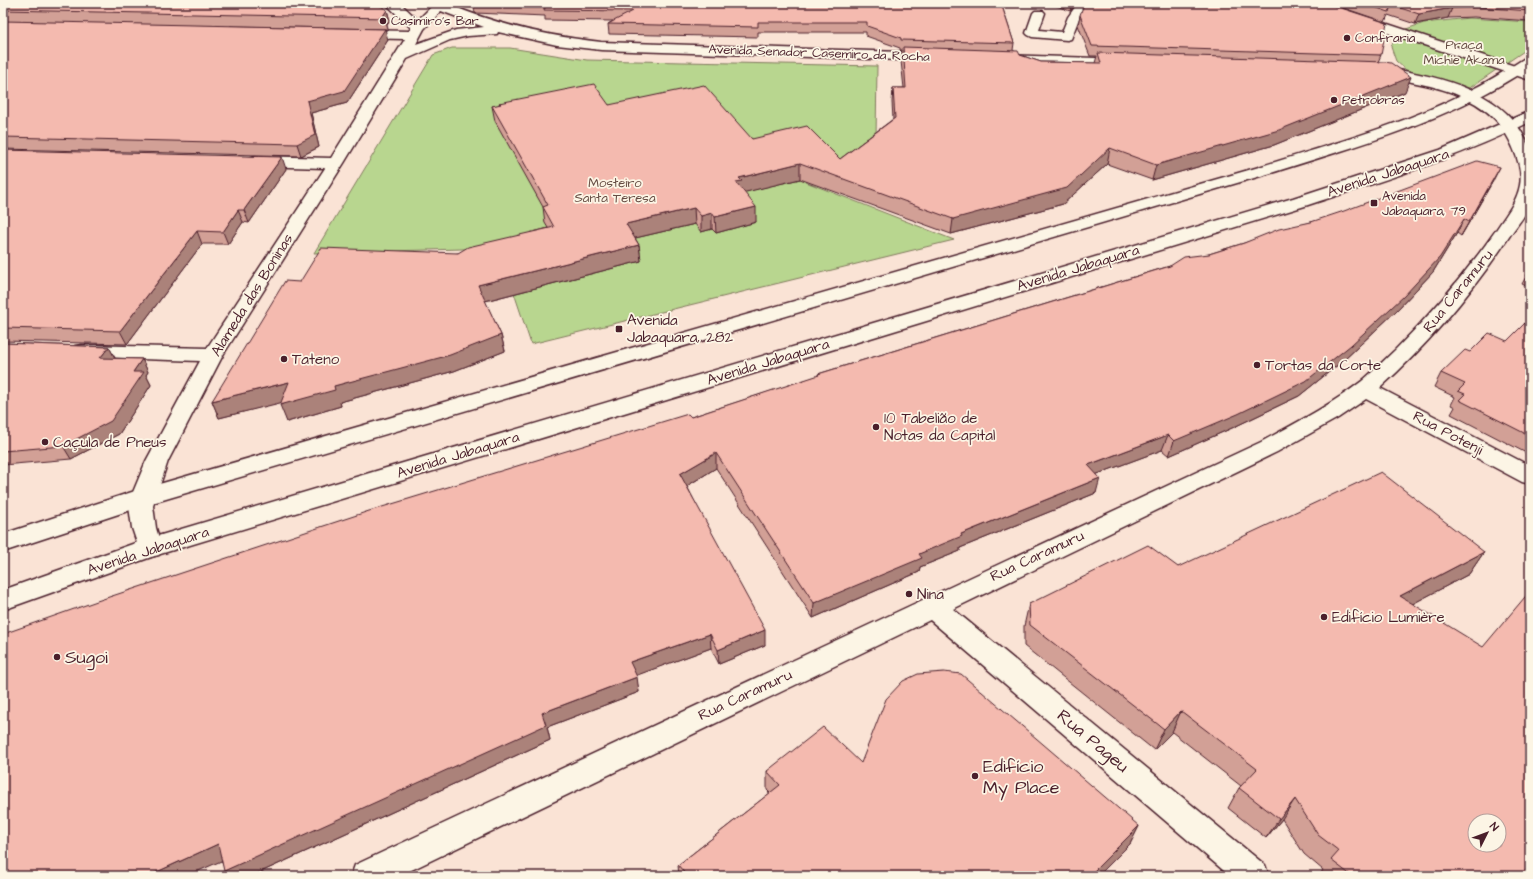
<svg xmlns="http://www.w3.org/2000/svg" width="1533" height="879" viewBox="0 0 1533 879" font-family="'Architects Daughter',sans-serif">
	<rect width="100%" height="100%" fill="#fae3d5"/>
	<filter id="ink" filterUnits="userSpaceOnUse"><feTurbulence type="fractalNoise" baseFrequency=".025" numOctaves="2"/><feDisplacementMap in="SourceGraphic" scale="8" xChannelSelector="R" yChannelSelector="G"/><feConvolveMatrix kernelMatrix="1 2 1 2 8 2 1 2 1" color-interpolation-filters="sRGB"/></filter>
	<g filter="url(#ink)">
		<g fill="#b8d68f" stroke="#817a5d">
			<path d="M1469 18 1530 22V47L1468 89 1444 80 1406 70 1396 61 1391 47 1397 32 1424 23Z"/>
			<path d="M452 48H510L587 60 877 66 876 138 806 182 954 240 531 344 499 248 314 253 433 55Z"/>
		</g>
		<g fill="none" stroke-linecap="round" stroke-linejoin="round">
			<defs>
				<path id="lane" d="M1078 3H1092L1081 13 1071 39 1067 40 1032 37 1028 35 1026 33 1033 13 1035 11H1043L1045 13 1039 30 1062 32 1068 17Z"/>
				<g id="street">
					<path d="M385 3H400L418 20 431 7 426 3H449L448 4C497 25 548 36 601 42L932 53 937 54 939 57 937 60 932 61 601 50 557 45 498 32 497 34 468 36 450 40 407 59 344 163 223 355 168 461 153 506 156 528 162 548 159 555 150 557 141 555 132 528 129 506 131 497 146 461 200 361 82 357 75 356 72 351 75 346 82 345 207 348 325 168 255 166 249 164 247 161 249 158 255 156 331 158 405 39 357 38 352 37 350 34 352 31 357 30 409 31 411 28ZM441 11 484 27 456 30 416 44 424 29Z"/>
					<path d="M1006 55 1126 59 1131 60 1133 63 1131 66 1126 67 1001 62 999 59 1001 56Z"/>
					<path d="M1380 67C1434 75 1512 90 1530 151 1532 158 1530 168 1530 176 1530 184 1532 195 1530 203 1528 213 1517 225 1511 234 1474 290 1430 343 1380 388L1530 466V484L1522 482 1366 399 1338 418 1277 452 953 609 1265 865 1269 876H1230L930 620 399 876H351L355 865 1261 442C1296 423 1331 405 1362 381 1374 371 1384 360 1395 350 1432 313 1466 273 1496 230 1505 216 1517 202 1520 185 1524 165 1508 133 1495 119 1464 87 1415 84 1375 74L1373 71 1375 68Z"/>
				</g>
				<path id="secondary" d="M1304 3H1324L1530 71V80L1306 6Z"/>
				<g id="primary">
					<path d="M1530 57V67C1451 120 1360 145 1271 173L149 504 3 552V534L135 491 1259 167C1328 145 1400 126 1465 93 1486 83 1505 71 1525 58Z"/>
					<path d="M1530 111V122C1458 158 1381 181 1305 206L157 555 3 610V590L141 541 1293 198 1440 150Z"/>
				</g>
			</defs>
			<use href="#lane" stroke="#4a1f2b" stroke-width="3"/>
			<use href="#street" stroke="#4a1f2b" stroke-width="3"/>
			<use href="#secondary" stroke="#4a1f2b" stroke-width="3"/>
			<use href="#primary" stroke="#4a1f2b" stroke-width="3"/>
			<use href="#lane" fill="#fcf5e5" fill-rule="evenodd"/>
			<use href="#street" fill="#fcf5e5" fill-rule="evenodd"/>
			<use href="#secondary" fill="#fcf5e5" fill-rule="evenodd"/>
			<use href="#primary" fill="#fcf5e5" fill-rule="evenodd"/>
		</g>
		<g fill="#d2a096" stroke="#4a1f2b">
			<path d="M3 3 387 10 390 21 387 25 388 29 230 26 388 40 347 103 311 113 319 147 301 156 3 149Z"/>
			<path d="M473 3H1001L1014 43 1013 50 1020 55 1041 62 1095 63 1097 56H1090L1078 25 1080 15 1381 55 1378 62 1405 92 1274 145 1152 180 1107 164 1063 204 951 234 800 179 744 192 756 222 716 233 712 229 701 232 695 224 635 238 639 245 641 261 485 301 501 335 505 351 454 371 340 402 341 406 287 422 281 402 219 418 212 401 300 282 458 253 548 228 545 223 543 207 495 121 492 106 500 105 499 103 609 105 752 139 840 159 893 119 892 102 893 88H904L901 61 902 50H900V48L866 36V32H758V37L609 34 608 24 613 21 545 20V16L475 13Z"/>
			<path d="M1049 3H1077L1070 11Z"/>
			<path d="M1329 3H1530V21L1474 17 1448 18 1415 24 1388 15 1385 22Z"/>
			<path d="M3 150 286 169 249 223 243 222 228 244H202L127 344 3 341Z"/>
			<path d="M1493 181 1461 236 1457 233 1433 272 1396 311 1344 360 1299 396 1232 428 1169 456 1162 450 1097 474 1096 493 960 548V551L920 567 919 572 813 618 716 468 687 486 765 645 719 664 711 648 636 675 639 692 547 727 550 740 252 876H227L221 860 187 876 691 417 818 376V374L1209 254 1311 222Z"/>
			<path d="M1530 269V288L1522 284Z"/>
			<path d="M1530 318V455L1451 414 1455 407 1451 405 1455 397 1434 387 1441 373 1470 352 1507 341Z"/>
			<path d="M3 343 109 347 115 358 142 359 148 372 146 375 151 385 119 434 71 459 3 465Z"/>
			<path d="M1484 552 1469 574 1412 604 1530 876H1319L1323 870 1304 854 1282 819 1266 838 1228 808 1239 788 1241 786 1172 732 1154 750 1024 646V626L1029 604 1178 567Z"/>
			<path d="M861 763 1139 826 1130 844 1098 876H679L678 865 770 793 767 790V771Z"/>
		</g>
		<g fill="#ab827a" stroke="#4a1f2b">
			<path d="M1072 3H1077L1070 11Z"/>
			<path d="M1452 8 1448 18 1415 24 1419 14Z"/>
			<path d="M387 10 390 21 387 25 386 18 383 16Z"/>
			<path d="M385 29 388 40 347 103 311 113 319 147 301 156 297 144 307 101Z"/>
			<path d="M1411 77 1405 92 1274 145 1152 180 1156 165Z"/>
			<path d="M1110 148 1107 164 1063 204 951 234 953 219Z"/>
			<path d="M282 157 286 169 249 223 244 210Z"/>
			<path d="M800 163V179L742 193 736 182 739 178Z"/>
			<path d="M1500 167 1493 181 1461 236 1469 222Z"/>
			<path d="M756 207V222L716 233 715 217Z"/>
			<path d="M694 208 695 224 627 240 626 224Z"/>
			<path d="M238 210 243 222 228 244 223 232Z"/>
			<path d="M712 213V229L701 232V216Z"/>
			<path d="M1464 219 1457 233 1433 272 1396 311 1344 360 1299 396 1232 428 1169 456 1174 441Z"/>
			<path d="M197 231 202 244 127 344 120 331Z"/>
			<path d="M639 245 641 261 481 302 478 285Z"/>
			<path d="M501 335 505 351 454 371 340 402 341 406 287 422 280 405 334 386Z"/>
			<path d="M109 347 116 360 100 358Z"/>
			<path d="M142 359 148 372 146 375 151 385 119 434 71 459 63 446 133 372Z"/>
			<path d="M289 382 296 399 219 418 212 401Z"/>
			<path d="M1168 435 1162 450 1084 479 1088 465Z"/>
			<path d="M716 453V468L682 489 680 474Z"/>
			<path d="M1100 478 1096 493 960 548V551L920 567 919 572 813 618 814 603 961 534Z"/>
			<path d="M1484 552 1469 574 1386 618 1400 596Z"/>
			<path d="M765 630V645L719 664 718 650Z"/>
			<path d="M710 634 711 648 632 677 630 662Z"/>
			<path d="M637 677 639 692 547 727 550 740 252 876H227L224 871 542 713Z"/>
			<path d="M1181 711 1172 732 1154 750 1164 729Z"/>
			<path d="M1295 799 1282 819 1266 838 1279 819Z"/>
			<path d="M1139 826 1130 844 1098 876H1089Z"/>
			<path d="M218 844 228 858 187 876H148Z"/>
		</g>
		<g fill="#f4baaf" stroke="#4a1f2b" fill-rule="evenodd">
			<path d="M3 3H376L387 10 383 16 386 18 3 10Z"/>
			<path d="M476 3H1001L1014 43 901 40V38L867 26V22H758V27L608 24 633 11 544 10 546 6Z"/>
			<path d="M1085 3H1326L1387 23 1381 55 1092 46 1080 15 1084 4Z"/>
			<path d="M1363 3H1530V11L1478 7 1452 8 1419 14 1391 5 1389 12Z"/>
			<path d="M3 21 385 29 344 91 307 101 315 135 297 144 3 137Z"/>
			<path d="M903 47 1018 51 1020 55 1041 62 1101 63 1098 53 1385 62 1391 63 1411 77 1279 130 1156 165 1110 148 1067 188 953 219 800 163 739 178 742 181 736 182 756 207 715 217 712 213 701 216 694 208 626 224 639 245 478 285 501 335 450 355 334 386 335 390 280 405 289 382 212 401 285 281 300 282 321 248 458 253 468 247 554 227 543 207 548 205 492 106 501 104 499 103 594 84 609 105 704 85 752 139 807 126 840 159 895 118 893 88H906Z"/>
			<path d="M3 150 282 157 244 210H238L223 232 197 231 120 331 3 328V311L4 310H3Z"/>
			<path d="M1477 161 1500 167 1469 222 1464 219 1440 257 1404 296 1351 345 1306 381 1238 414 1174 441 1168 435 1088 465 1100 478 961 534 962 536 919 554 922 558 814 603 716 453 680 474 765 630 718 650 710 634 630 662 637 677 542 713 546 725 224 871 218 844 148 876H3V634L97 601 369 511 688 414 691 417 819 375 818 374 1170 266 1184 257 1209 254 1244 243 1279 229 1311 222 1344 211Z"/>
			<path d="M1530 318V436L1459 400 1465 394 1458 391 1465 384 1441 373 1465 350 1470 352 1489 333 1507 341Z"/>
			<path d="M3 343 109 347 100 358 142 359 133 372H144L111 421 63 446 3 451Z"/>
			<path d="M1381 472 1484 552 1400 596 1483 647 1530 591V876H1352L1331 860 1339 851 1318 835 1295 799 1279 819 1239 788 1257 769 1181 711 1164 729 1030 625 1029 604 1148 545 1178 567ZM1475 821H1499V845H1475Z"/>
			<path d="M944 672 961 674 1139 826 1089 876H687L678 865 780 785 767 771 823 727 861 763 886 699 903 681 918 674Z"/>
		</g>
	</g>
	<g fill="#4a1f2b" stroke="#fcf5e5" stroke-width="1.5">
		<circle cx="383" cy="21" r="4"/>
		<circle cx="1347" cy="38" r="4"/>
		<circle cx="1334" cy="100" r="4"/>
		<rect x="1370" y="199" width="8" height="8" rx="2"/>
		<rect x="615" y="325" width="8" height="8" rx="2"/>
		<circle cx="284" cy="359" r="4"/>
		<circle cx="1257" cy="365" r="4"/>
		<circle cx="876" cy="427" r="4"/>
		<circle cx="45" cy="442" r="4"/>
		<circle cx="909" cy="594" r="4"/>
		<circle cx="1324" cy="617" r="4"/>
		<circle cx="57" cy="657" r="4"/>
		<circle cx="975" cy="776" r="4"/>
	</g>
	<g text-anchor="middle" dominant-baseline="central" stroke-width="3.5" stroke-linejoin="round" paint-order="stroke">
		<g font-size="13" fill="#4a1f2b" stroke="#fcf5e5" text-anchor="start">
			<text x="391" y="21">Casimiro's Bar</text>
			<text x="1355" y="38">Confraria</text>
			<text x="1342" y="100">Petrobras</text>
			<text x="1382" y="196">Avenida<tspan x="1382" dy="15">Jabaquara, 79</tspan></text>
		</g>
		<g font-size="13" fill="#664d44" stroke="#fcf5e5">
			<text x="1464" y="45">Praça<tspan x="1464" dy="15">Michie Akama</tspan></text>
			<text x="615" y="183">Mosteiro<tspan x="615" dy="15">Santa Teresa</tspan></text>
		</g>
		<g font-size="13" fill="#4a1f2b" stroke="#fcf5e5">
			<text transform="translate(819 53) rotate(2)">Avenida Senador Casemiro da Rocha</text>
		</g>
		<g font-size="15" fill="#4a1f2b" stroke="#fcf5e5">
			<text transform="translate(1388 173) rotate(-18)">Avenida Jabaquara</text>
			<text transform="translate(1078 268) rotate(-17)">Avenida Jabaquara</text>
			<text transform="translate(1458 291) rotate(-51)">Rua Caramuru</text>
			<text transform="translate(252 295) rotate(-58)">Alameda das Boninas</text>
			<text transform="translate(768 362) rotate(-17)">Avenida Jabaquara</text>
			<text transform="translate(1448 433) rotate(28)">Rua Potenji</text>
			<text transform="translate(458 455) rotate(-17)">Avenida Jabaquara</text>
			<text transform="translate(148 551) rotate(-18)">Avenida Jabaquara</text>
			<text transform="translate(1037 556) rotate(-25)">Rua Caramuru</text>
			<text transform="translate(745 695) rotate(-25)">Rua Caramuru</text>
		</g>
		<g font-size="15" fill="#4a1f2b" stroke="#fcf5e5" text-anchor="start">
			<text x="627" y="320">Avenida<tspan x="627" dy="17">Jabaquara, 282</tspan></text>
			<text x="292" y="359">Tateno</text>
			<text x="1265" y="365">Tortas da Corte</text>
			<text x="884" y="418">10 Tabelião de<tspan x="884" dy="17">Notas da Capital</tspan></text>
			<text x="53" y="442">Caçula de Pneus</text>
			<text x="917" y="594">Nina</text>
			<text x="1332" y="617">Edifício Lumière</text>
		</g>
		<g font-size="18" fill="#4a1f2b" stroke="#fcf5e5" text-anchor="start">
			<text x="65" y="657">Sugoi</text>
			<text x="983" y="766">Edifício<tspan x="983" dy="21">My Place</tspan></text>
		</g>
		<g font-size="18" fill="#4a1f2b" stroke="#fcf5e5">
			<text transform="translate(1093 741) rotate(40)">Rua Pageu</text>
		</g>
	</g>
	<rect width="1533" height="879" fill="none" stroke="#fcf5e5" stroke-width="16"/>
	<rect x="8" y="8" width="1517" height="863" fill="none" stroke="#4a1f2b" stroke-width="1.5" filter="url(#ink)"/>
	<g transform="translate(1487 833) rotate(48)"><circle r="19" fill="#fcf5e5" stroke="#b59f9b"/>
	<path d="M0-3L7 15L0 10L-7 15Z" fill="#4a1f2b"/>
	<text y="-6" font-size="11" font-weight="bold" text-anchor="middle" fill="#4a1f2b">N</text>
	</g>
</svg>
